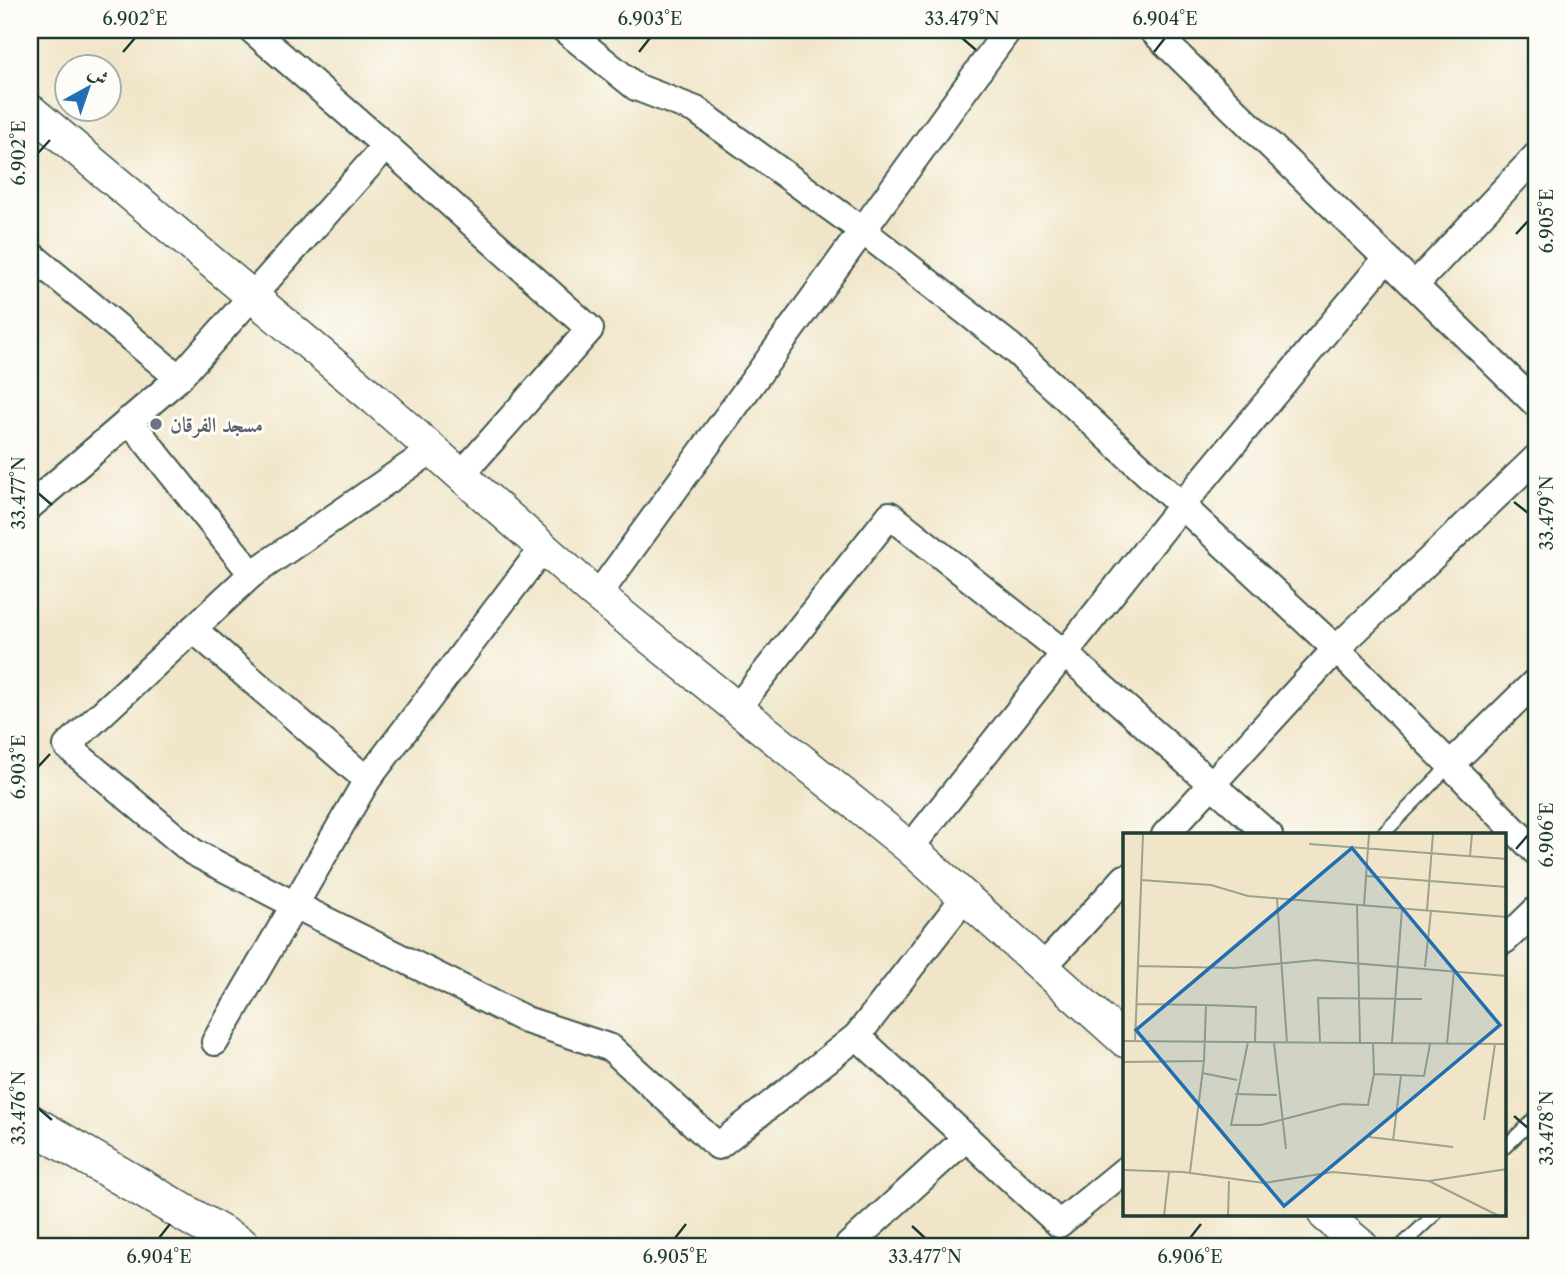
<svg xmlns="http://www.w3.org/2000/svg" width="1566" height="1276" viewBox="0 0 1566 1276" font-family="'Libre Caslon Text',Amiri,serif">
	<rect width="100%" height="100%" fill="#fdfcf7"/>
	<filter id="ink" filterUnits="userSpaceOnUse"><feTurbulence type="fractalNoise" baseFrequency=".0143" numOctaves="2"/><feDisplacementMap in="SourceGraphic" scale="14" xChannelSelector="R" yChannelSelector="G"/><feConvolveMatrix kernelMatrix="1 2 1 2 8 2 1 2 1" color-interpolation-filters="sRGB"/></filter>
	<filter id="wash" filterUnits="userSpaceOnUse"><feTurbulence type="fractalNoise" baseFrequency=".00686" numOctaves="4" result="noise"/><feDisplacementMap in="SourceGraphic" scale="28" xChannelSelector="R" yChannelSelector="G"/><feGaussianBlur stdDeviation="1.57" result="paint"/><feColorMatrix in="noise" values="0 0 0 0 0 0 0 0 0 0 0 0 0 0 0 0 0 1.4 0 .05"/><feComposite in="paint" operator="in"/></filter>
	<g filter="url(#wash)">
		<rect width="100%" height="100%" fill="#f0e5c8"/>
	</g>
	<g filter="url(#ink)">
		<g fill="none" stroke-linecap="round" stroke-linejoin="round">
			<defs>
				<g id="service">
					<path d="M1382 835 1450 765"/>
					<path d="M1505 1147 1536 1117"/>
					<path d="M1401 1246 1434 1215"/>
				</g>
				<g id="minor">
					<path d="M252 30 386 146"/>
					<path d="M565 30 636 87 696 110 863 231 1010 346 1336 649 1536 852"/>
					<path d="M1152 30 1536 404"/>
					<path d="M30 254 179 378 386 146 590 329 461 475"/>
					<path d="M1415 285 1536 156"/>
					<path d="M129 420 252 574"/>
					<path d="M432 450 252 574 67 746 193 852 295 905 526 1020 611 1048 718 1146 857 1036 1059 1224 1125 1170"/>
					<path d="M30 506 179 378"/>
					<path d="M598 595 1008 30"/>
					<path d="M193 629 367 780"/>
					<path d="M737 708 890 515 1064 653 1269 835"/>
					<path d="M1450 765 1536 681"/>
					<path d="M1165 835 1336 649 1536 458"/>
					<path d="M910 848 1182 505 1387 258"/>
					<path d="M1505 940 1536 910"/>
					<path d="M1043 967 1125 878"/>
					<path d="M857 1036 965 897"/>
					<path d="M215 1042 367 780 543 548"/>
					<path d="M848 1246 966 1138"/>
				</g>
				<g id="tertiary">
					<path d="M30 110 376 400 592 591 910 848 1125 1041"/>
					<path d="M1325 1215 1362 1246"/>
				</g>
				<path id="secondary" d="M30 1123 241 1246"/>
			</defs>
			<use href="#service" stroke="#3e564a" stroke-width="16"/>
			<use href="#minor" stroke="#3e564a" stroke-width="30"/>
			<use href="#tertiary" stroke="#3e564a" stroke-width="35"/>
			<use href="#secondary" stroke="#3e564a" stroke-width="40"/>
			<use href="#service" stroke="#fff" stroke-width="12"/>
			<use href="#minor" stroke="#fff" stroke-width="26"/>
			<use href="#tertiary" stroke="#fff" stroke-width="32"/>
			<use href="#secondary" stroke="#fff" stroke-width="37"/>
		</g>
	</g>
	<path fill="none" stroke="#1f3d34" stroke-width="2.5" d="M962 38 976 50M123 52 135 38M639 52 650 38M1154 52 1165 38M38 153 50 140M1516 234 1528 221M38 493 52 505M1514 502 1528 513M38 767 50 754M1516 849 1528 835M38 1108 52 1120M1514 1116 1528 1128M912 1226 925 1238M159 1238 170 1224M675 1238 686 1224M1190 1238 1201 1224"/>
	<circle fill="#6b7280" stroke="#fdfcf7" stroke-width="2.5" cx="156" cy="424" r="7"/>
	<g text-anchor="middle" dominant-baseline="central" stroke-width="6" stroke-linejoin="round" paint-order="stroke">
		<g font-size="21" font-weight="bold" fill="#5b616d" stroke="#fdfcf7" text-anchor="start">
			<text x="170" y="424">مسجد الفرقان</text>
		</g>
	</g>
	<g transform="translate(1123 833)">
		<rect width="383" height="383" fill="#f0e5c8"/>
		<path fill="none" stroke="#9ca28d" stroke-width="2" d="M186 11 384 26M347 23 349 1M243 43 384 54M18 47 88 52 125 63 384 84M154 66 164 210M234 72 237 209M241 72 246 1M304 77 310 1M14 133 111 135 193 127 384 143M302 134 308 78M13 171 83 172M0 208 384 211M12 209 20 1M125 209 108 292H138L219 271 245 272 251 241 301 243 307 211M197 209 195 165 299 166M250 209 251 241M151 210 163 316M269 210 279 75M324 211 331 137M0 229 81 228 83 172 133 174 132 209M79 240 114 247M112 261 154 262M361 287 372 211M246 304 330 314M270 308 278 242M0 337 60 339 141 350 210 339 306 348 384 336M67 339 81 228M306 348 376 383M41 383 46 339M105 383 106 348"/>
		<path fill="#1f6fb2" fill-opacity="0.15" stroke="#1f6fb2" stroke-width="3.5" d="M229 15 377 192 161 373 13 197Z"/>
		<rect width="383" height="383" fill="none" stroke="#1f3d34" stroke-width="3.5"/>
	</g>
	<rect width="1566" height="1276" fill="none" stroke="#fdfcf7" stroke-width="77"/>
	<g transform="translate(88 88) rotate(40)"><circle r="33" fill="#fdfcf7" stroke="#a4b0a9" stroke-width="2"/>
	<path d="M0-5L12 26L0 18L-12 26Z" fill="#1f6fb2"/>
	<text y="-10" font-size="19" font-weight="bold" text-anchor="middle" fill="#1f3d34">ش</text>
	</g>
	<rect x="38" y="38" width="1490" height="1200" fill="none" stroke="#1f3d34" stroke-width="2.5"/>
	<g font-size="18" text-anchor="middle" fill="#1f3d34">
		<text x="135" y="25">6.902°E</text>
		<text x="650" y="25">6.903°E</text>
		<text x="962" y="25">33.479°N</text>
		<text x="1165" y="25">6.904°E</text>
		<text transform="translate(19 153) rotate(-90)" y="6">6.902°E</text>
		<text transform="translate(1547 221) rotate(-90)" y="6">6.905°E</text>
		<text transform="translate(19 493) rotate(-90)" y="6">33.477°N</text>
		<text transform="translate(1547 513) rotate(-90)" y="6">33.479°N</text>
		<text transform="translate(19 767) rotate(-90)" y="6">6.903°E</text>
		<text transform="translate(1547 835) rotate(-90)" y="6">6.906°E</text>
		<text transform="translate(19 1108) rotate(-90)" y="6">33.476°N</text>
		<text transform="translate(1547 1128) rotate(-90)" y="6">33.478°N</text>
		<text x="159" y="1263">6.904°E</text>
		<text x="675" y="1263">6.905°E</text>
		<text x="925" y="1263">33.477°N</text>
		<text x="1190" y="1263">6.906°E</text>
	</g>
</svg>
